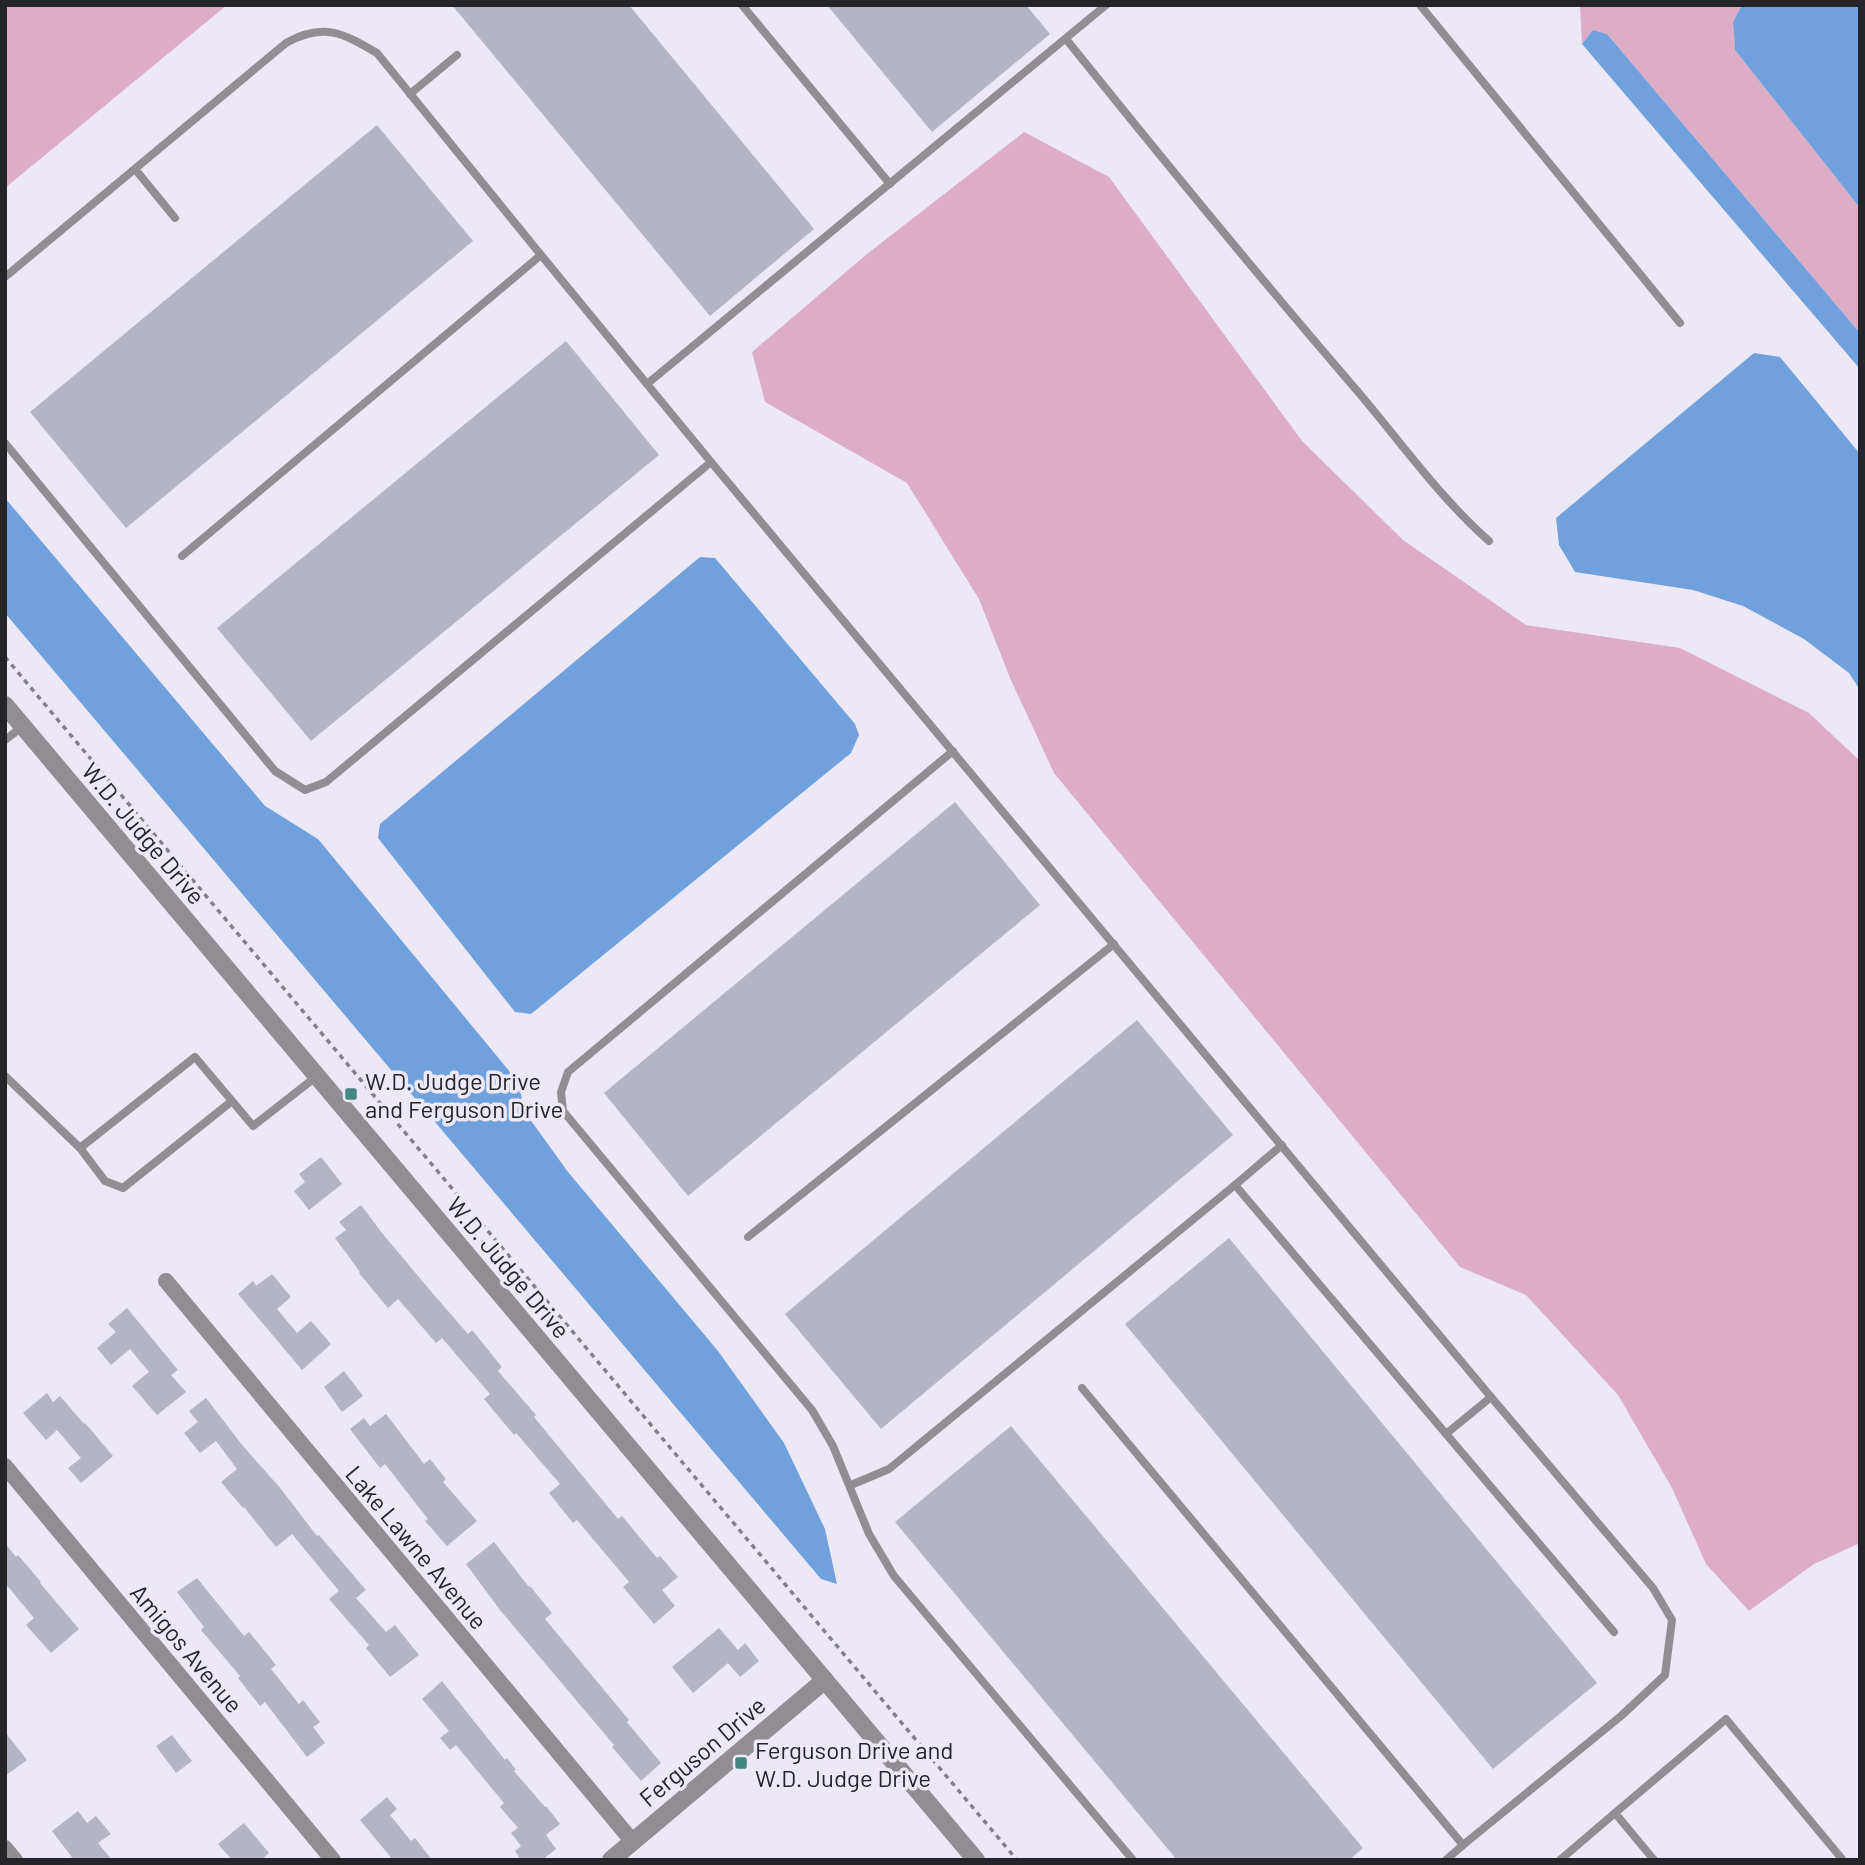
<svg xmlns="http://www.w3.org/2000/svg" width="1865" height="1865" viewBox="0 0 1865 1865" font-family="Barlow,sans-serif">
	<rect width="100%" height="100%" fill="#ece8f5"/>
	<g fill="#ddacc5">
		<path d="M5 5H227L5 188Z"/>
		<path d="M1583 5H1742L1733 22 1735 50 1860 208V333L1607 34 1593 30 1582 44 1580 7Z"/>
		<path d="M1024 132 1109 177 1302 441 1403 540 1526 625 1680 648 1809 713 1860 761V1543L1814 1564 1749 1611 1706 1564 1672 1488 1618 1395 1526 1295 1460 1267 1054 773 1010 678 979 599 907 483 765 402 752 352 867 254Z"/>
	</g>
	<g fill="#71a1dc">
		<path d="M1742 5H1860V208L1735 50 1733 22Z"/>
		<path d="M1593 30 1607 34 1860 333V369L1582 44Z"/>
		<path d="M1754 353 1780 357 1860 454V690L1849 673 1804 639 1743 606 1693 590 1575 572 1559 545 1556 518Z"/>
		<path d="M5 498 265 806 318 839 519 1083 524 1111 568 1172 718 1351 784 1443 825 1529 837 1584 821 1579 5 613Z"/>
		<path d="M700 557 715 558 855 724 859 735 851 753 531 1014 515 1012 378 838 380 824Z"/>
	</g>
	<g fill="#b3b6c2">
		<path d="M452 5H629L814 229 710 316Z"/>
		<path d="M827 5H1026L1050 34 932 132Z"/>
		<path d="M377 125 473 241 126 528 30 412Z"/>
		<path d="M566 341 659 455 311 741 217 628Z"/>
		<path d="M955 802 1040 905 688 1196 604 1093Z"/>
		<path d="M1137 1020 1233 1135 881 1429 785 1314Z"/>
		<path d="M321 1157 342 1184 309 1210 294 1191 305 1182 299 1174Z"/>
		<path d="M361 1205 382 1233 429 1289 468 1334 472 1330 502 1367 498 1371 536 1415 534 1417 618 1519 622 1516 657 1558 660 1556 678 1577 662 1590 675 1606 654 1624 623 1587 629 1582 577 1520 573 1523 549 1493 560 1484 516 1433 514 1435 484 1399 490 1394 442 1338 436 1343 398 1299 388 1308 359 1273 360 1272 335 1238 346 1230 339 1222Z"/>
		<path d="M1229 1238 1597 1683 1493 1769 1125 1324Z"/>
		<path d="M272 1274 291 1297 277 1309 297 1333 311 1321 331 1344 302 1370 238 1294 253 1281 256 1286Z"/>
		<path d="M127 1308 178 1370 171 1375 186 1392 157 1415 132 1386 149 1372 130 1349 111 1365 97 1348 116 1332 108 1324Z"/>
		<path d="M344 1371 363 1396 342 1412 324 1387Z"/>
		<path d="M47 1393 53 1402 60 1396 84 1424 85 1423 113 1456 81 1483 68 1468 81 1458 57 1430 46 1440 23 1413Z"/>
		<path d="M206 1398 243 1446 281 1489 317 1536 319 1535 366 1590 356 1598 386 1632 395 1625 419 1655 390 1677 366 1648 369 1645 329 1599 339 1591 292 1534 276 1547 244 1507 243 1508 221 1482 237 1469 216 1441 200 1453 184 1433 198 1422 189 1411Z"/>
		<path d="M386 1414 424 1464 430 1459 446 1479 443 1482 477 1521 447 1546 425 1521 428 1519 385 1464 380 1468 350 1429 364 1418 370 1426Z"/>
		<path d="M1011 1426 1363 1848 1349 1860H1177L895 1522Z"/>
		<path d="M494 1542 529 1587 530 1586 552 1613 545 1619 629 1720 627 1722 661 1763 641 1781 612 1747 614 1745 500 1610 466 1564Z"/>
		<path d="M5 1543 16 1557 18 1555 41 1582 40 1583 79 1629 51 1653 26 1625 34 1618 5 1583Z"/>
		<path d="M197 1578 244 1636 249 1632 276 1665 271 1669 299 1704 303 1700 320 1722 313 1727 325 1743 307 1757 265 1702 260 1706 238 1678 240 1676 201 1630 204 1627 177 1592Z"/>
		<path d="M719 1628 738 1650 745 1643 759 1661 740 1677 728 1663 693 1693 672 1667Z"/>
		<path d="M442 1681 505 1760 507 1758 516 1770 514 1771 545 1807 546 1806 560 1824 546 1835 556 1849 542 1860H521L515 1851 521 1846 511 1833 518 1828 500 1807 504 1803 456 1745 450 1750 440 1738 449 1731 422 1699Z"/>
		<path d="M5 1732 27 1760 5 1776Z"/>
		<path d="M172 1735 192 1761 176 1773 156 1746Z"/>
		<path d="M387 1797 397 1809 390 1815 411 1841 415 1838 432 1860H393L360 1820Z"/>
		<path d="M78 1811 87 1823 96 1816 111 1834 98 1843 112 1860H74L52 1831Z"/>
		<path d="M244 1823 269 1853 261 1860H232L218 1844Z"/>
	</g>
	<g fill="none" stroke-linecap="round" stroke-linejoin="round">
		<path stroke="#838089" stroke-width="3.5" stroke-dasharray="5 5" stroke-linecap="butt" d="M5 657 1017 1860"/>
		<g stroke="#918d92" stroke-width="8">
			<path d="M742 5 890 184"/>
			<path d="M1420 5 1680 323"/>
			<path d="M1066 39C1160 156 1255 272 1353 386 1398 438 1438 496 1489 541"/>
			<path d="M410 94 457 55"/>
			<path d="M135 169 175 218"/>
			<path d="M5 277 286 43C323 22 343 33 377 53L541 255"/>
			<path d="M647 384 1106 5"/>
			<path d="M5 443 275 771 305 790 326 782 711 462"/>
			<path d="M182 556 541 255 711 462 1491 1397 1653 1588 1672 1620 1665 1675 1621 1716 1463 1845"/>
			<path d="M5 740 22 727"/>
			<path d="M953 751 568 1072 561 1092 563 1111 812 1410 833 1446 869 1534 894 1576 1133 1860"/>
			<path d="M5 1076 80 1148"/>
			<path d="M232 1101 123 1188 105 1181 80 1148 195 1057 253 1126 317 1076"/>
			<path d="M1282 1145 1235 1185 1614 1632"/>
			<path d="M748 1237 1114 944"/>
			<path d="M1082 1388 1463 1845 1446 1860"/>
			<path d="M1446 1434 1491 1397"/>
			<path d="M851 1485 889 1469 1235 1185"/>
			<path d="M1560 1860 1615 1813"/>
			<path d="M1654 1860 1615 1813 1726 1719 1842 1859 1840 1860"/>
		</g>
		<g stroke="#918d92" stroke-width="16">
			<path d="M166 1281 633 1842"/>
			<path d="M5 1466 333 1860"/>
			<path d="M5 1848 15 1860"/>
		</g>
		<g stroke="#918d92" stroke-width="18">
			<path d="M5 705 976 1860"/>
			<path d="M611 1860 825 1680"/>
		</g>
	</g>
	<g fill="#428880" stroke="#ece8f5" stroke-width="2.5">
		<rect x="344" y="1087" width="14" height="14" rx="3.5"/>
		<rect x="734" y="1756" width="14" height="14" rx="3.5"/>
	</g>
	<g text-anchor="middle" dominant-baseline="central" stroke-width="7" stroke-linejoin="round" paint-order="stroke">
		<g font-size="24" fill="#252429" stroke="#ece8f5">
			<text transform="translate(144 833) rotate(50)">W.D. Judge Drive</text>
			<text transform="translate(509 1267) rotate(50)">W.D. Judge Drive</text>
			<text transform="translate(417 1547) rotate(50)">Lake Lawne Avenue</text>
			<text transform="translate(187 1648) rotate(50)">Amigos Avenue</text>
			<text transform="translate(702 1751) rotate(-40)">Ferguson Drive</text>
		</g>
		<g font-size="24" fill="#252429" stroke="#ece8f5" text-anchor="start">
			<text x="365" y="1080">W.D. Judge Drive<tspan x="365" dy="28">and Ferguson Drive</tspan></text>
			<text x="755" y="1749">Ferguson Drive and<tspan x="755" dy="28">W.D. Judge Drive</tspan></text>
		</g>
	</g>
	<rect width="1865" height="1865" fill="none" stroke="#252429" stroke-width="14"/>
</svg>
